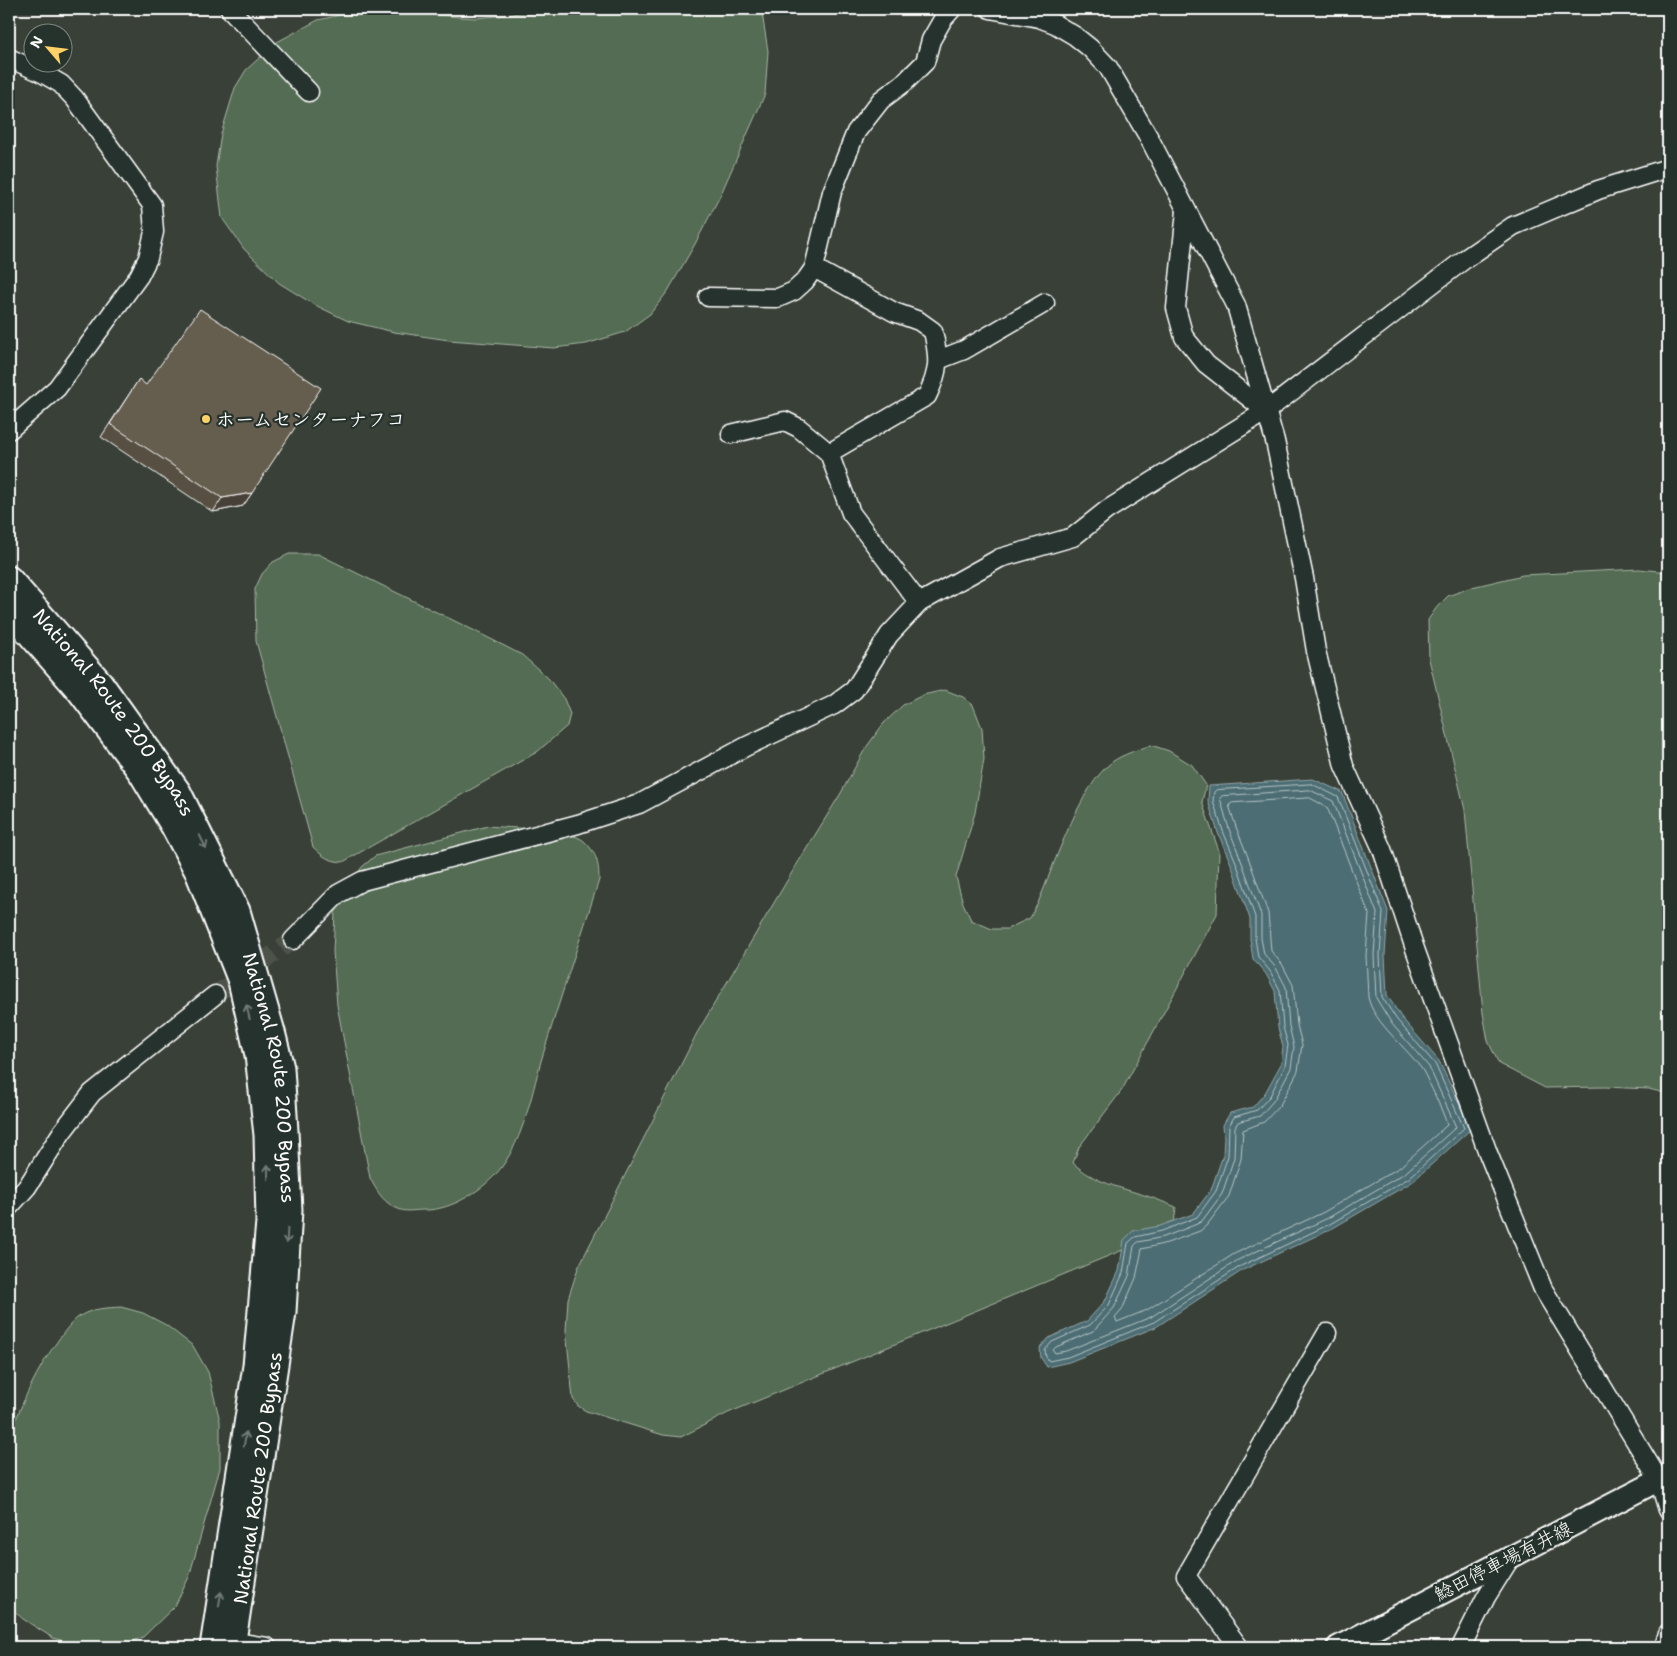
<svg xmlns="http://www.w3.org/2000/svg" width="1677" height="1656" viewBox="0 0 1677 1656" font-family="'Shantell Sans','Klee One',sans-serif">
	<rect width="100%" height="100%" fill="#394037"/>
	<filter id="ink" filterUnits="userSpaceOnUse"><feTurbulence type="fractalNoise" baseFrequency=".02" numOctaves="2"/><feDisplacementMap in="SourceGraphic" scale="10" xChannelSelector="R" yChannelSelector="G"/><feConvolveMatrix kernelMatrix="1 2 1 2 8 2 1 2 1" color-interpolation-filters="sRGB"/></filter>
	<g filter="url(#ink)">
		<g fill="#536c52" stroke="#a9b6a8">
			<path d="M534 9H761L762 13 768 51 765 94 720 196 695 244 668 291 650 314 625 332 586 344 554 348 449 340 394 332 348 321 313 304 279 283 244 249 222 218 216 166 221 134 235 88 246 70 277 42 318 20 362 10 412 13 474 18 509 15Z"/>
			<path d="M289 554H318L473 630 522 655 548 678 564 699 570 714 567 726 537 752 343 862C329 861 323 857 313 847L256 641 255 589 262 574 273 562Z"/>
			<path d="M1639 569 1668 572V1094L1649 1089 1605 1087 1545 1088 1499 1064 1488 1041 1483 1013 1465 810 1429 659 1428 620 1437 607 1448 596 1472 587 1523 575Z"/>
			<path d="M945 690 963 697 973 705 982 728 984 759 975 813 956 877 963 903 971 920 992 929H1007L1030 918 1038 903C1054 865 1080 786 1112 762 1123 754 1138 750 1151 745L1169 751 1192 765 1206 785 1202 802 1219 851 1217 914 1122 1090 1079 1147 1073 1163C1095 1183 1119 1187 1147 1196 1156 1199 1166 1203 1176 1207L1174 1224 1164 1233 728 1413 681 1437 663 1435 586 1411 578 1406 573 1399 566 1330 568 1299 578 1268 697 1033 794 869 841 793 865 749 884 723 903 705 923 695Z"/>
			<path d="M488 826C508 828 571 829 584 841 597 853 599 864 599 880 580 940 559 1001 541 1061 531 1097 524 1137 501 1168 485 1189 451 1211 424 1210 417 1210 407 1212 401 1210 385 1205 377 1192 370 1178L337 1005 333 951 335 913 352 881 362 867 375 856Z"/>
			<path d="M121 1307 143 1313 166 1325 193 1346 208 1372 220 1421V1468L189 1577 175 1606 143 1637 120 1647 82 1646 53 1638 23 1619 9 1606V1439C21 1403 37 1369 59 1339 65 1331 72 1321 80 1316 93 1308 106 1308 121 1307Z"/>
		</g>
		<path fill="#4c6d73" stroke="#94a7ab" d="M1313 779 1342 792 1388 911 1385 955 1387 995 1401 1017 1439 1061 1471 1129 1412 1182 1333 1228 1243 1270 1156 1327 1069 1362 1047 1367 1041 1358 1040 1348 1049 1338 1087 1321 1105 1301 1119 1271 1124 1240 1133 1231 1160 1226 1193 1214 1211 1190 1223 1155 1224 1137 1223 1125 1230 1113 1253 1107 1265 1093 1281 1064 1283 1046 1278 1028 1275 991 1266 974 1253 959 1250 939V919L1231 864 1218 833 1208 801 1209 786Z"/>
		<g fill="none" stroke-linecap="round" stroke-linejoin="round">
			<g stroke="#b7c5c7" stroke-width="1">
				<path d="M1312 784 1338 797 1383 912 1380 955 1382 997 1397 1020 1435 1064 1464 1128 1409 1178 1330 1224 1241 1266 1154 1322 1068 1357 1049 1361 1046 1357 1045 1350 1052 1342 1090 1325 1109 1305 1123 1273 1128 1243 1135 1237 1162 1231 1197 1217 1216 1191 1228 1156 1229 1126 1234 1117 1257 1110 1270 1096 1285 1066 1288 1045 1283 1027 1280 990 1270 971 1258 957 1255 938V917L1236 862 1223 831 1213 801 1214 792 1216 790Z"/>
				<path d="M1310 790 1333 801 1377 913 1374 955 1376 998 1392 1024 1429 1067 1456 1127 1405 1173 1328 1218 1238 1260 1151 1317 1066 1351 1055 1353 1053 1350 1056 1347 1093 1331 1114 1308 1129 1276 1134 1246 1138 1242 1164 1237 1197 1224 1202 1221 1222 1194 1234 1158 1235 1127 1238 1122 1260 1116 1274 1100 1291 1068 1294 1047 1289 1026 1286 987 1276 968 1264 954 1261 938V915L1241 860 1229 829 1220 798 1222 796Z"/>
				<path d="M1310 798 1327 807 1369 914 1366 955 1368 997C1373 1023 1409 1049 1423 1071 1429 1082 1444 1113 1447 1125L1400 1167 1324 1212 1234 1254 1147 1310 1117 1322 1115 1318 1122 1310 1136 1278 1142 1249 1167 1243 1200 1231 1207 1225 1229 1196 1241 1159 1243 1130 1264 1122 1280 1105 1298 1071 1302 1045 1297 1025 1293 985 1282 964 1271 951 1268 913 1248 857 1236 827 1229 805 1232 803Z"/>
			</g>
			<path stroke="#4d534b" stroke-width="18" stroke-dasharray="18 9" stroke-linecap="butt" d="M215 995 293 940"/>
			<defs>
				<g id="minor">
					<path d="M230 9 309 92"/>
					<path d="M990 9 1039 18 1055 24 1075 36 1090 48 1108 67 1148 136 1236 305 1275 441 1304 578 1316 651 1344 766 1382 849 1415 949 1488 1153 1543 1289 1659 1480 1668 1510"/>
					<path d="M9 58 42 73 61 84 75 99 152 205 154 232 148 258 139 276 57 388 9 430"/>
					<path d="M1186 211 1176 308 1184 337 1206 364 1266 411"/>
					<path d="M708 297 778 298 794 291 805 281 814 268"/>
					<path d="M938 360 964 350 1045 303"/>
					<path d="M731 434 785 421 799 428 829 453"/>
					<path d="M919 603 851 513 829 453 927 396C940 370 939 358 933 331L919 321 894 312 814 268 832 192 856 132 881 100 905 82 925 62 931 40 943 19 952 9"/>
					<path d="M293 940 338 894 362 881 578 824 639 804 747 746 834 705 854 690 889 635 919 603 1000 558 1073 537 1107 510 1266 411 1465 259 1513 226 1598 190 1668 168"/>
					<path d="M9 1207 27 1187 62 1132 92 1093 215 995"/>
					<path d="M222 1640 267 1647"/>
					<path d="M1239 1647 1186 1576 1327 1333"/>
					<path d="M1461 1647 1486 1597 1511 1557"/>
					<path d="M1664 1647 1668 1633"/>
				</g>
				<path id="major" d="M1338 1647 1659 1480 1668 1477"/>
				<g id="highway">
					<path id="s1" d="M9 579 100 683 178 792 237 911 272 1032 281 1068 285 1131 289 1210 283 1312 232 1647"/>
					<path d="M9 610 80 691 141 772 173 825 198 872 241 981 258 1055 267 1135 269 1222 256 1366 213 1647"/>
				</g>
			</defs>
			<use href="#minor" stroke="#fff" stroke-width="21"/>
			<use href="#major" stroke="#fff" stroke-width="25"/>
			<use href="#highway" stroke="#fff" stroke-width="29"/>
			<use href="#minor" stroke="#26332d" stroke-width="18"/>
			<use href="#major" stroke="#26332d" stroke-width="21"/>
			<use href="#highway" stroke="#26332d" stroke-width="25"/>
		</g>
		<path fill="#575043" stroke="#fff" d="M139 379 252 493 243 506 213 512 101 437Z"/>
		<path fill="#474137" stroke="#fff" d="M252 493 243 506 213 512 222 498Z"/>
		<path fill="#655d4e" stroke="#fff" d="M200 309 321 388 252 493 222 498 110 424 139 379 146 385Z"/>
		<defs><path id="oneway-shaft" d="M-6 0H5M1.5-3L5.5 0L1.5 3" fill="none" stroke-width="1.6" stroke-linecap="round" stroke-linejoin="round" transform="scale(1.25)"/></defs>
		<g stroke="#727a76">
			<use href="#oneway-shaft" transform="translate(203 842) rotate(64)"/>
			<use href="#oneway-shaft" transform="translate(248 1012) rotate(-103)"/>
			<use href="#oneway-shaft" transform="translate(268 1172) rotate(-91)"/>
			<use href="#oneway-shaft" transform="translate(287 1236) rotate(93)"/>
			<use href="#oneway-shaft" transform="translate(245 1439) rotate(-81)"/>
			<use href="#oneway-shaft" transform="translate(220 1599) rotate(-81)"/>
		</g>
	</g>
	<circle fill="#ffd166" stroke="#26332d" stroke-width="2" cx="206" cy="419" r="5"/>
	<g text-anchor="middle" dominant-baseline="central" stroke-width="4.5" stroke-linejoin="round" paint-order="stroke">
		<g font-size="19" font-weight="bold" fill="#fff" stroke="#26332d" text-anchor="start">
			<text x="216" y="419">ホームセンターナフコ</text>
		</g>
		<g font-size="19" fill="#fff" stroke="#26332d">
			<text stroke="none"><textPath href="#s1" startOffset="170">National Route 200 Bypass</textPath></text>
			<text stroke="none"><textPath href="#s1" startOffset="576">National Route 200 Bypass</textPath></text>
			<text transform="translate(258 1478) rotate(-82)">National Route 200 Bypass</text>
			<text transform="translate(1503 1561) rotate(-27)">鯰田停車場有井線</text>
		</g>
	</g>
	<rect width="1677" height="1656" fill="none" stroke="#26332d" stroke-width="30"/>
	<rect x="15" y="15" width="1647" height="1626" fill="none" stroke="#fff" stroke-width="2" filter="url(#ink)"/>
	<g transform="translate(48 48) rotate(298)"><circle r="24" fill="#26332d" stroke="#7d8581"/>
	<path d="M0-4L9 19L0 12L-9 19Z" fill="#ffd166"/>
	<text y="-8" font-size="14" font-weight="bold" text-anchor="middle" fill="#ffffff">N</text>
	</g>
</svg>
